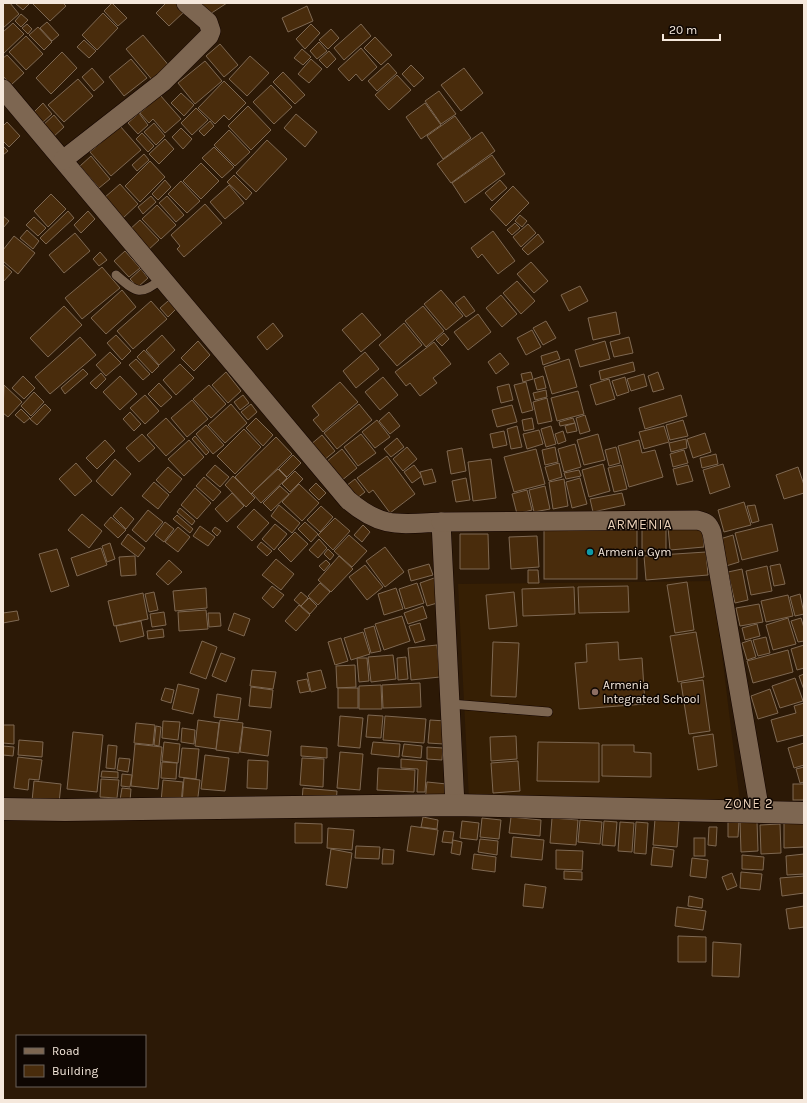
<svg xmlns="http://www.w3.org/2000/svg" width="807" height="1103" viewBox="0 0 807 1103" font-family="Karla,sans-serif">
	<rect width="100%" height="100%" fill="#2c1906"/>
	<path fill="#361f04" d="M713 581 740 802 469 800 458 584Z"/>
	<g fill="#492c0c" stroke="#7e6852">
		<path d="M3 3H10L19 14 3 28Z"/>
		<path d="M15 3H30L23 10Z"/>
		<path d="M34 3H63L66 6 50 21 33 4Z"/>
		<path d="M112 3 127 18 118 26 104 11Z"/>
		<path d="M166 3H177L185 11 169 26 156 13Z"/>
		<path d="M200 3H227L207 16Z"/>
		<path d="M307 6 313 21 288 32 282 18Z"/>
		<path d="M103 13 118 28 97 50 82 35Z"/>
		<path d="M21 14 28 20 21 27 15 21Z"/>
		<path d="M47 22 59 35 52 41 40 28Z"/>
		<path d="M13 23 24 34 3 54V32Z"/>
		<path d="M27 24 32 29 28 34 22 28Z"/>
		<path d="M311 24 320 33 305 49 296 39Z"/>
		<path d="M361 24 371 36 344 60 334 48Z"/>
		<path d="M38 27 52 42 44 50 29 35Z"/>
		<path d="M331 29 339 38 328 49 319 40Z"/>
		<path d="M143 35 171 68 154 82 126 49Z"/>
		<path d="M26 36 43 54 26 70 9 52Z"/>
		<path d="M375 37 392 55 381 65 364 48Z"/>
		<path d="M84 40 96 51 89 58 77 47Z"/>
		<path d="M319 42 327 51 317 59 310 51Z"/>
		<path d="M220 44 238 65 224 77 206 56Z"/>
		<path d="M361 48 377 67 362 81 356 74 349 81 338 69Z"/>
		<path d="M302 49 311 57 303 65 294 58Z"/>
		<path d="M329 51 336 59 327 68 319 60Z"/>
		<path d="M62 52 77 68 51 94 36 78Z"/>
		<path d="M7 55 24 73 11 85 3 76V58Z"/>
		<path d="M250 56 269 73 247 96 229 79Z"/>
		<path d="M131 59 147 78 124 96 109 77Z"/>
		<path d="M311 59 322 69 309 83 298 74Z"/>
		<path d="M205 61 222 81 195 104 178 83Z"/>
		<path d="M388 63 397 73 377 91 368 81Z"/>
		<path d="M411 65 424 78 414 87 402 74Z"/>
		<path d="M92 68 104 82 94 91 82 77Z"/>
		<path d="M464 68 483 93 461 111 441 85Z"/>
		<path d="M283 72 305 95 295 104 273 82Z"/>
		<path d="M397 75 411 90 389 110 375 95Z"/>
		<path d="M78 79 93 96 64 122 48 105Z"/>
		<path d="M224 81 246 103 229 120 224 115 215 124 198 108Z"/>
		<path d="M271 85 292 107 274 124 253 102Z"/>
		<path d="M439 91 456 114 441 124 425 101Z"/>
		<path d="M181 93 194 105 184 116 171 103Z"/>
		<path d="M160 95 181 119 165 133 153 119 149 123 140 113Z"/>
		<path d="M43 103 52 114 42 123 33 113Z"/>
		<path d="M425 103 441 125 421 139 406 117Z"/>
		<path d="M248 106 271 130 251 150 228 126Z"/>
		<path d="M196 108 208 120 192 135 181 123Z"/>
		<path d="M139 113 148 125 138 134 128 123Z"/>
		<path d="M296 114 317 132 305 147 284 128Z"/>
		<path d="M54 115 64 127 52 138 42 126Z"/>
		<path d="M455 116 471 138 443 159 427 136Z"/>
		<path d="M210 121 214 126 204 136 199 131Z"/>
		<path d="M7 122 20 136 9 147 3 141V126Z"/>
		<path d="M154 123 165 136 156 145 144 132Z"/>
		<path d="M120 126 141 150 111 176 90 152Z"/>
		<path d="M181 128 192 139 183 149 172 137Z"/>
		<path d="M229 130 250 152 235 166 214 145Z"/>
		<path d="M482 132 495 151 451 183 437 164Z"/>
		<path d="M142 133 154 146 148 152 136 139Z"/>
		<path d="M165 139 174 149 159 164 149 154Z"/>
		<path d="M267 140 287 159 256 192 236 173Z"/>
		<path d="M3 146 8 151 3 155Z"/>
		<path d="M214 147 234 167 222 178 202 158Z"/>
		<path d="M144 154 149 160 137 171 132 165Z"/>
		<path d="M492 155 505 174 465 203 452 183Z"/>
		<path d="M91 156 110 179 99 188 80 166Z"/>
		<path d="M150 161 165 177 140 202 125 186Z"/>
		<path d="M201 163 219 181 201 199 183 181Z"/>
		<path d="M234 175 252 193 246 200 227 182Z"/>
		<path d="M165 180 171 187 158 200 152 194Z"/>
		<path d="M500 180 507 188 492 201 485 193Z"/>
		<path d="M181 181 200 201 187 213 168 194Z"/>
		<path d="M120 184 138 204 123 218 104 198Z"/>
		<path d="M229 185 244 203 225 219 210 202Z"/>
		<path d="M513 186 529 203 506 226 490 209Z"/>
		<path d="M51 194 66 209 48 227 34 211Z"/>
		<path d="M151 196 156 202 143 214 138 207Z"/>
		<path d="M167 196 184 215 176 222 159 203Z"/>
		<path d="M205 204 222 223 184 257 177 249 180 246 171 235Z"/>
		<path d="M157 205 176 225 161 239 142 219Z"/>
		<path d="M68 211 74 218 46 244 40 238Z"/>
		<path d="M88 211 95 219 81 233 74 225Z"/>
		<path d="M520 215 527 221 522 227 515 221Z"/>
		<path d="M3 216 9 221 3 228Z"/>
		<path d="M34 217 46 228 38 236 26 225Z"/>
		<path d="M140 220 159 240 147 251 128 231Z"/>
		<path d="M515 223 520 228 512 235 507 230Z"/>
		<path d="M528 224 536 233 521 247 513 237Z"/>
		<path d="M27 230 39 241 33 249 20 238Z"/>
		<path d="M493 231 515 261 498 274 482 254 478 258 471 248Z"/>
		<path d="M75 233 90 251 64 273 49 255Z"/>
		<path d="M538 234 544 242 528 255 522 249Z"/>
		<path d="M14 236 35 253 18 274 3 261V250Z"/>
		<path d="M125 251 140 268 129 277 114 261Z"/>
		<path d="M100 252 107 260 99 266 93 259Z"/>
		<path d="M531 262 548 281 534 293 517 274Z"/>
		<path d="M3 264 12 272 3 282Z"/>
		<path d="M102 267 120 288 82 319 65 298Z"/>
		<path d="M141 269 148 278 138 287 130 279Z"/>
		<path d="M517 281 535 301 521 314 503 293Z"/>
		<path d="M580 286 588 301 569 311 561 295Z"/>
		<path d="M122 290 136 307 106 334 91 318Z"/>
		<path d="M441 290 463 316 446 330 424 304Z"/>
		<path d="M501 295 517 314 502 327 486 308Z"/>
		<path d="M464 296 475 311 466 317 455 303Z"/>
		<path d="M151 301 167 319 133 349 117 331Z"/>
		<path d="M168 301 176 309 168 317 160 308Z"/>
		<path d="M64 306 82 325 48 357 30 338Z"/>
		<path d="M423 306 444 331 426 347 405 321Z"/>
		<path d="M616 312 620 334 593 340 588 318Z"/>
		<path d="M362 313 381 335 361 352 342 330Z"/>
		<path d="M478 314 491 332 468 350 454 332Z"/>
		<path d="M546 321 556 338 543 345 533 328Z"/>
		<path d="M273 323 283 336 267 350 257 337Z"/>
		<path d="M404 323 422 345 397 366 379 345Z"/>
		<path d="M532 330 541 347 526 355 517 338Z"/>
		<path d="M444 333 449 339 442 346 436 340Z"/>
		<path d="M116 335 131 351 122 360 107 343Z"/>
		<path d="M162 335 175 350 159 365 146 350Z"/>
		<path d="M80 337 96 355 50 394 35 377Z"/>
		<path d="M629 337 633 353 614 357 610 342Z"/>
		<path d="M198 341 210 355 194 371 181 358Z"/>
		<path d="M605 341 610 359 580 367 575 350Z"/>
		<path d="M434 342 451 364 433 378 437 383 420 396 410 383 406 386 395 372Z"/>
		<path d="M144 350 159 366 152 373 137 357Z"/>
		<path d="M557 351 560 359 543 365 541 356Z"/>
		<path d="M110 352 121 363 106 376 96 365Z"/>
		<path d="M365 352 379 369 356 388 343 371Z"/>
		<path d="M500 353 509 364 496 374 488 362Z"/>
		<path d="M136 359 150 374 143 380 129 365Z"/>
		<path d="M569 359 577 387 552 394 544 367Z"/>
		<path d="M633 362 635 371 601 380 599 371Z"/>
		<path d="M180 364 194 378 176 395 163 380Z"/>
		<path d="M83 369 88 374 65 394 61 388Z"/>
		<path d="M226 372 241 391 228 403 212 385Z"/>
		<path d="M531 372 533 379 523 382 521 374Z"/>
		<path d="M658 372 664 389 653 392 648 376Z"/>
		<path d="M101 373 106 379 96 389 90 383Z"/>
		<path d="M644 374 647 386 631 391 627 379Z"/>
		<path d="M23 376 35 388 24 399 12 388Z"/>
		<path d="M120 376 137 394 120 410 103 392Z"/>
		<path d="M543 376 546 388 537 390 534 379Z"/>
		<path d="M383 377 398 395 380 410 365 392Z"/>
		<path d="M625 377 629 392 617 396 612 381Z"/>
		<path d="M609 379 615 399 596 405 590 385Z"/>
		<path d="M340 382 358 402 323 432 313 420 319 415 312 406Z"/>
		<path d="M526 382 533 410 522 413 514 385Z"/>
		<path d="M159 383 172 397 161 407 148 394Z"/>
		<path d="M509 384 513 400 501 403 497 387Z"/>
		<path d="M4 385 22 402 8 417 3 413Z"/>
		<path d="M209 385 226 404 211 418 193 399Z"/>
		<path d="M546 390 547 397 535 400 533 393Z"/>
		<path d="M578 391 584 414 557 421 551 398Z"/>
		<path d="M34 392 44 402 31 416 21 406Z"/>
		<path d="M145 395 159 411 145 424 130 408Z"/>
		<path d="M243 395 249 403 240 410 234 402Z"/>
		<path d="M681 395 687 416 645 429 639 408Z"/>
		<path d="M547 398 552 421 538 424 533 402Z"/>
		<path d="M192 400 208 419 187 437 171 418Z"/>
		<path d="M45 404 51 410 37 425 30 419Z"/>
		<path d="M231 404 247 423 225 443 208 425Z"/>
		<path d="M251 404 257 412 248 420 241 412Z"/>
		<path d="M359 404 372 420 337 449 324 433Z"/>
		<path d="M512 405 517 422 497 427 492 410Z"/>
		<path d="M21 409 30 418 24 423 15 415Z"/>
		<path d="M130 412 141 424 134 431 123 419Z"/>
		<path d="M389 412 400 426 390 434 379 421Z"/>
		<path d="M585 415 590 431 580 434 576 418Z"/>
		<path d="M166 418 185 439 166 456 147 435Z"/>
		<path d="M256 418 273 435 263 446 246 428Z"/>
		<path d="M532 418 534 429 524 431 522 420Z"/>
		<path d="M573 418 575 423 560 426 559 422Z"/>
		<path d="M377 420 390 437 375 448 362 432Z"/>
		<path d="M683 420 688 436 670 440 666 425Z"/>
		<path d="M575 423 577 431 567 433 565 426Z"/>
		<path d="M206 425 224 445 213 454 196 434Z"/>
		<path d="M517 426 522 447 511 449 507 429Z"/>
		<path d="M551 426 556 444 546 447 541 429Z"/>
		<path d="M664 426 669 442 644 449 639 432Z"/>
		<path d="M244 429 261 447 235 474 217 456Z"/>
		<path d="M539 430 543 444 527 449 523 434Z"/>
		<path d="M504 431 507 445 493 448 490 434Z"/>
		<path d="M563 431 566 441 558 444 555 434Z"/>
		<path d="M705 433 711 452 693 458 687 439Z"/>
		<path d="M142 434 155 448 139 462 126 448Z"/>
		<path d="M361 434 376 453 358 466 344 447Z"/>
		<path d="M598 434 605 460 584 465 577 440Z"/>
		<path d="M322 435 335 451 323 461 310 445Z"/>
		<path d="M195 436 209 452 206 455 192 439Z"/>
		<path d="M276 437 292 454 251 494 235 477Z"/>
		<path d="M397 438 404 447 391 457 384 449Z"/>
		<path d="M686 439 687 448 671 452 669 443Z"/>
		<path d="M105 440 115 451 97 469 86 458Z"/>
		<path d="M189 440 204 457 184 476 168 459Z"/>
		<path d="M639 440 642 453 655 450 663 477 629 487 618 446Z"/>
		<path d="M575 444 581 467 564 472 558 449Z"/>
		<path d="M407 447 417 459 403 471 393 459Z"/>
		<path d="M555 447 558 462 545 465 542 450Z"/>
		<path d="M616 447 620 463 609 466 605 450Z"/>
		<path d="M462 448 466 471 451 474 447 451Z"/>
		<path d="M342 449 357 468 341 481 326 462Z"/>
		<path d="M536 449 545 484 514 492 504 457Z"/>
		<path d="M684 450 688 463 673 467 670 454Z"/>
		<path d="M716 454 718 464 702 468 700 458Z"/>
		<path d="M293 455 301 463 287 477 279 469Z"/>
		<path d="M387 456 415 494 390 513 373 490 369 493 357 478Z"/>
		<path d="M115 459 131 474 112 496 96 481Z"/>
		<path d="M491 459 496 498 473 501 468 462Z"/>
		<path d="M76 463 92 481 75 496 59 479Z"/>
		<path d="M559 463 562 477 549 481 545 467Z"/>
		<path d="M603 464 610 491 589 497 582 470Z"/>
		<path d="M723 464 730 487 710 494 703 470Z"/>
		<path d="M215 465 229 477 220 487 206 475Z"/>
		<path d="M414 465 422 476 412 483 404 472Z"/>
		<path d="M621 465 627 489 614 492 608 468Z"/>
		<path d="M688 465 693 481 677 485 673 469Z"/>
		<path d="M168 467 182 479 170 493 156 480Z"/>
		<path d="M798 467 804 485V493L784 499 776 475Z"/>
		<path d="M278 469 287 478 261 503 252 493Z"/>
		<path d="M432 469 436 482 424 485 420 472Z"/>
		<path d="M579 470 581 476 566 479 564 473Z"/>
		<path d="M295 471 303 479 290 492 282 484Z"/>
		<path d="M233 476 255 498 246 507 225 485Z"/>
		<path d="M204 477 221 492 213 501 196 486Z"/>
		<path d="M466 478 470 500 456 502 452 481Z"/>
		<path d="M580 478 587 504 572 508 566 482Z"/>
		<path d="M355 479 365 492 356 499 346 486Z"/>
		<path d="M564 479 568 506 553 509 549 482Z"/>
		<path d="M154 482 169 495 158 509 142 496Z"/>
		<path d="M316 483 326 493 319 500 309 490Z"/>
		<path d="M299 484 319 503 302 521 282 502Z"/>
		<path d="M280 486 289 494 271 511 263 503Z"/>
		<path d="M545 486 550 509 534 512 529 490Z"/>
		<path d="M195 488 211 503 197 519 181 505Z"/>
		<path d="M527 490 532 510 517 514 512 494Z"/>
		<path d="M232 493 244 506 227 522 215 509Z"/>
		<path d="M622 493 625 505 593 512 590 499Z"/>
		<path d="M744 502 751 525 724 532 718 510Z"/>
		<path d="M279 505 300 523 292 533 271 516Z"/>
		<path d="M755 505 759 521 752 523 747 506Z"/>
		<path d="M321 506 333 517 320 532 307 520Z"/>
		<path d="M121 507 134 519 126 529 113 516Z"/>
		<path d="M180 508 195 521 192 525 177 512Z"/>
		<path d="M254 509 269 523 252 541 237 527Z"/>
		<path d="M148 510 163 522 146 542 132 530Z"/>
		<path d="M82 514 102 531 89 548 68 530Z"/>
		<path d="M177 515 193 529 190 533 173 519Z"/>
		<path d="M111 517 126 530 118 538 104 525Z"/>
		<path d="M335 518 350 531 333 550 318 535Z"/>
		<path d="M165 522 174 529 164 542 155 535Z"/>
		<path d="M305 522 318 534 311 542 298 529Z"/>
		<path d="M275 524 287 534 274 550 262 539Z"/>
		<path d="M702 524 704 547 670 550 668 527Z"/>
		<path d="M772 524 778 551 742 560 735 533Z"/>
		<path d="M363 525 370 532 362 542 354 535Z"/>
		<rect x="544" y="525" width="93" height="54"/>
		<rect x="642" y="525" width="24" height="26"/>
		<path d="M200 526 215 537 208 546 193 536Z"/>
		<path d="M178 527 190 537 178 552 165 542Z"/>
		<path d="M215 527 221 531 217 536 212 531Z"/>
		<path d="M295 532 308 544 291 562 278 549Z"/>
		<path d="M128 534 145 548 138 557 121 544Z"/>
		<path d="M460 534H488L489 569H460Z"/>
		<path d="M349 535 367 551 352 567 334 551Z"/>
		<path d="M733 535 739 562 726 566 720 539Z"/>
		<path d="M537 536 539 567 511 569 509 537Z"/>
		<path d="M319 539 327 548 318 558 309 550Z"/>
		<path d="M261 542 272 551 267 556 257 547Z"/>
		<path d="M110 543 115 559 107 562 102 546Z"/>
		<path d="M385 547 404 572 385 587 366 561Z"/>
		<path d="M101 548 107 565 77 576 71 558Z"/>
		<path d="M57 549 69 586 51 592 39 554Z"/>
		<path d="M328 549 334 555 330 560 324 554Z"/>
		<path d="M706 552 708 575 646 580 644 556Z"/>
		<path d="M135 556 136 575 121 576 119 557Z"/>
		<path d="M339 556 353 569 331 592 318 580Z"/>
		<path d="M276 559 294 574 281 590 262 575Z"/>
		<path d="M169 560 182 572 168 585 156 574Z"/>
		<path d="M326 560 330 564 324 571 319 566Z"/>
		<path d="M429 564 433 575 411 581 408 570Z"/>
		<path d="M780 564 785 584 774 586 770 566Z"/>
		<path d="M365 565 383 587 367 600 349 577Z"/>
		<path d="M767 566 772 591 751 595 746 571Z"/>
		<path d="M742 569 748 600 735 603 728 572Z"/>
		<path d="M528 570H538L539 583H528Z"/>
		<path d="M437 577 444 601 427 606 420 583Z"/>
		<path d="M687 582 694 630 675 633 667 585Z"/>
		<path d="M320 583 330 592 318 605 308 596Z"/>
		<path d="M417 583 424 603 405 609 399 589Z"/>
		<path d="M272 586 284 595 273 608 262 598Z"/>
		<path d="M628 586 629 612 579 613 578 587Z"/>
		<path d="M574 587 575 614 523 616 522 589Z"/>
		<path d="M206 588 207 608 175 611 173 591Z"/>
		<path d="M396 588 403 609 384 615 378 594Z"/>
		<path d="M154 592 158 610 149 612 145 594Z"/>
		<path d="M301 592 308 598 301 606 294 600Z"/>
		<path d="M514 592 517 626 489 629 486 595Z"/>
		<path d="M143 593 148 619 114 626 108 601Z"/>
		<path d="M800 594 804 614 795 616 790 597Z"/>
		<path d="M788 595 793 616 766 622 761 601Z"/>
		<path d="M309 598 317 606 310 614 301 606Z"/>
		<path d="M759 604 763 622 740 626 736 608Z"/>
		<path d="M299 605 310 615 296 631 285 621Z"/>
		<path d="M423 606 427 618 408 624 404 613Z"/>
		<path d="M206 610 208 629 179 631 178 612Z"/>
		<path d="M17 611 19 620 3 623V613Z"/>
		<path d="M164 612 166 625 152 627 150 614Z"/>
		<path d="M208 613H220L221 626 209 627Z"/>
		<path d="M234 613 250 619 244 636 228 630Z"/>
		<path d="M402 616 410 641 384 650 375 624Z"/>
		<path d="M788 618 796 644 773 650 766 625Z"/>
		<path d="M801 618 804 628V641L798 642 791 621Z"/>
		<path d="M141 621 144 636 120 642 116 626Z"/>
		<path d="M420 623 425 640 415 643 409 626Z"/>
		<path d="M757 624 760 636 745 640 742 628Z"/>
		<path d="M374 626 381 651 371 653 364 629Z"/>
		<path d="M163 629 164 637 148 639 147 631Z"/>
		<path d="M363 632 370 654 351 660 344 638Z"/>
		<path d="M696 632 704 677 678 682 670 636Z"/>
		<path d="M766 637 770 653 758 656 753 640Z"/>
		<path d="M341 638 348 661 335 665 328 642Z"/>
		<path d="M751 640 756 657 747 660 742 643Z"/>
		<path d="M202 641 217 647 206 679 190 673Z"/>
		<path d="M493 642 519 643 516 697 491 696Z"/>
		<path d="M618 642 619 660 642 658 645 704 579 709 575 663 587 662 586 644Z"/>
		<path d="M437 645 440 677 411 680 408 648Z"/>
		<path d="M804 645V668L797 670 791 649Z"/>
		<path d="M788 650 793 672 753 683 747 661Z"/>
		<path d="M221 653 235 658 226 682 212 676Z"/>
		<path d="M393 655 396 679 371 682 368 657Z"/>
		<path d="M406 657 408 679 398 680 397 658Z"/>
		<path d="M357 658H367L369 681 359 682Z"/>
		<path d="M355 665 356 687 337 688 336 666Z"/>
		<path d="M252 670 276 672 273 689 250 686Z"/>
		<path d="M321 670 326 688 311 692 307 673Z"/>
		<path d="M804 674V690L799 676Z"/>
		<path d="M795 678 803 701 780 708 772 686Z"/>
		<path d="M307 679 310 691 300 693 297 681Z"/>
		<path d="M703 680 710 731 689 734 681 683Z"/>
		<path d="M420 683 421 707 383 708 382 685Z"/>
		<path d="M178 684 199 689 193 714 172 709Z"/>
		<path d="M381 685 382 709H359V686Z"/>
		<path d="M251 687 273 690 271 708 249 706Z"/>
		<path d="M165 688 174 690 171 703 161 700Z"/>
		<rect x="338" y="688" width="20" height="20"/>
		<path d="M770 689 778 713 758 719 751 696Z"/>
		<path d="M217 694 241 698 238 720 214 717Z"/>
		<path d="M804 703V735L777 742 771 720 796 713 794 706Z"/>
		<path d="M368 715 383 716 381 738 366 737Z"/>
		<path d="M340 716 363 718 360 748 338 746Z"/>
		<path d="M385 716 426 719 424 743 383 740Z"/>
		<path d="M198 720 219 723 216 749 195 746Z"/>
		<path d="M220 720 243 723 239 753 216 750Z"/>
		<path d="M430 720 446 721 444 744 428 743Z"/>
		<path d="M163 721 180 722 178 740 162 738Z"/>
		<path d="M136 723 155 725 153 745 134 743Z"/>
		<path d="M3 725H14V744L3 743Z"/>
		<path d="M156 726 161 727 159 746 154 745Z"/>
		<path d="M243 727 271 731 268 756 240 752Z"/>
		<path d="M182 728 195 730 194 744 181 742Z"/>
		<path d="M73 732 103 735 97 792 67 789Z"/>
		<path d="M713 734 717 766 698 770 693 737Z"/>
		<path d="M516 736 517 759 491 761 490 737Z"/>
		<path d="M19 740 43 742 42 757 18 755Z"/>
		<path d="M164 742 180 744 178 763 162 761Z"/>
		<path d="M373 742 400 744 399 757 371 754Z"/>
		<path d="M538 742 599 743V782L537 781Z"/>
		<path d="M804 743V765L794 768 788 748Z"/>
		<path d="M135 744 162 747 158 789 131 786Z"/>
		<path d="M404 744 422 746 421 758 402 756Z"/>
		<path d="M108 745 117 746 115 769 106 768Z"/>
		<path d="M602 745H634V752L651 753V777L602 776Z"/>
		<path d="M3 746 14 747 13 756 3 755Z"/>
		<path d="M301 746 327 748V758L301 756Z"/>
		<path d="M427 747 443 748 442 760 427 759Z"/>
		<path d="M182 748 199 749 196 779 179 777Z"/>
		<path d="M340 752 363 754 360 790 337 788Z"/>
		<path d="M205 755 229 758 225 791 201 789Z"/>
		<path d="M18 757 42 760 39 780 29 779 28 790 14 788Z"/>
		<path d="M119 758 130 759 128 772 117 770Z"/>
		<path d="M302 758 324 759 323 787 300 785Z"/>
		<path d="M401 759 427 761 425 792H417L418 769 401 768Z"/>
		<path d="M248 760 268 761 267 789 247 788Z"/>
		<path d="M518 761 520 791 493 793 491 763Z"/>
		<path d="M162 762 177 763 176 779 161 778Z"/>
		<path d="M804 767V782L800 783 796 769Z"/>
		<path d="M378 768 415 770 414 792 377 790Z"/>
		<path d="M102 771 118 772V778L101 777Z"/>
		<path d="M122 774 132 775 130 787 121 786Z"/>
		<path d="M184 778 200 780 197 805 182 803Z"/>
		<path d="M101 779 119 780 117 798 100 797Z"/>
		<path d="M163 780 183 782 181 804 161 802Z"/>
		<path d="M34 781 61 784 59 803 32 801Z"/>
		<path d="M427 782 447 784 446 804 425 802Z"/>
		<rect x="793" y="784" width="11" height="16"/>
		<path d="M122 788 131 789 130 801 120 800Z"/>
		<path d="M303 788 337 791 336 804 302 801Z"/>
		<path d="M423 817 438 820 437 829 421 827Z"/>
		<path d="M511 817 541 820 540 836 509 833Z"/>
		<path d="M482 818 501 820 499 839 480 837Z"/>
		<path d="M552 818 578 820 576 845 550 843Z"/>
		<path d="M655 819 679 821 677 847 653 845Z"/>
		<path d="M580 820 602 822 600 844 578 842Z"/>
		<path d="M728 820 739 821 738 837H728Z"/>
		<path d="M462 821 479 823 477 840 460 838Z"/>
		<path d="M604 821 617 822 615 846 602 845Z"/>
		<path d="M740 821H757L758 851 741 852Z"/>
		<path d="M620 822 634 823 632 852 618 851Z"/>
		<path d="M636 822 648 823 646 854 634 853Z"/>
		<path d="M804 822V847L784 848V823Z"/>
		<path d="M295 823 322 824V843H295Z"/>
		<path d="M780 824 781 853 761 854 760 825Z"/>
		<path d="M411 826 438 830 434 855 407 851Z"/>
		<path d="M709 827H717L716 846 708 845Z"/>
		<path d="M328 828 354 830 352 850 327 848Z"/>
		<path d="M444 831 454 832 452 843 442 842Z"/>
		<path d="M513 837 544 840 542 860 511 857Z"/>
		<rect x="694" y="838" width="11" height="18"/>
		<path d="M480 839 498 841 497 855 478 852Z"/>
		<path d="M453 840 462 842 460 855 451 853Z"/>
		<path d="M356 846 380 847 379 859 355 858Z"/>
		<path d="M653 847 674 850 672 867 651 865Z"/>
		<path d="M331 849 352 853 347 888 326 885Z"/>
		<path d="M383 849 394 850 393 864H382Z"/>
		<path d="M556 850 583 851 582 870 556 869Z"/>
		<path d="M474 854 496 857 495 872 472 869Z"/>
		<path d="M804 854V874L787 875 786 856Z"/>
		<path d="M742 855 764 857 763 870 742 869Z"/>
		<path d="M692 858 708 860 706 878 690 876Z"/>
		<path d="M564 871 582 872V880L564 879Z"/>
		<path d="M741 872 762 874 760 890 740 888Z"/>
		<path d="M732 873 737 886 727 890 722 877Z"/>
		<path d="M804 876V893L782 896 780 878Z"/>
		<path d="M525 884 546 887 543 908 523 906Z"/>
		<path d="M689 896 703 899 702 908 688 906Z"/>
		<path d="M804 906V927L789 929 786 909Z"/>
		<path d="M677 907 706 911 703 930 675 926Z"/>
		<path d="M678 936 706 937V962H678Z"/>
		<path d="M713 942 741 944 739 977 712 976Z"/>
	</g>
	<g fill="none" stroke-linecap="round" stroke-linejoin="round">
		<defs>
			<g id="lane">
				<path d="M116 275C137 293 139 296 162 279"/>
				<path d="M451 704 548 712"/>
			</g>
			<g id="street">
				<path d="M3 89 348 500C382 529 399 524 441 522L455 805"/>
				<path d="M63 160 163 82 209 36 211 31 208 22 186 3"/>
				<path d="M441 522 697 520C706 522 709 524 712 533L760 812"/>
			</g>
			<path id="secondary" d="M3 809 65 810 455 805 804 813"/>
		</defs>
		<use href="#lane" stroke="#130400" stroke-width="10"/>
		<use href="#street" stroke="#130400" stroke-width="20"/>
		<use href="#secondary" stroke="#130400" stroke-width="23"/>
		<use href="#lane" stroke="#7d6651" stroke-width="9"/>
		<use href="#street" stroke="#7d6651" stroke-width="19"/>
		<use href="#secondary" stroke="#7d6651" stroke-width="22"/>
	</g>
	<circle fill="#0f9aa8" stroke="#0e0602" stroke-width="1.5" cx="590" cy="552" r="4"/>
	<circle fill="#8d6e63" stroke="#0e0602" stroke-width="1.5" cx="595" cy="692" r="4"/>
	<g text-anchor="middle" dominant-baseline="central" stroke-width="3" stroke-linejoin="round" paint-order="stroke">
		<g font-size="12" fill="#f5e8dc" stroke="#0e0602" text-anchor="start">
			<text x="598" y="552">Armenia Gym</text>
			<text x="603" y="685">Armenia<tspan x="603" dy="14">Integrated School</tspan></text>
		</g>
		<g font-size="13" letter-spacing="1" fill="#e9cfb7" stroke="#0e0602">
			<text x="749" y="803">ZONE 2</text>
		</g>
		<g font-size="14" letter-spacing="1" fill="#e9cfb7" stroke="#0e0602">
			<text x="640" y="524">ARMENIA</text>
		</g>
	</g>
	<rect width="807" height="1103" fill="none" stroke="#f5e8dc" stroke-width="8"/>
	<rect x="16" y="1035" width="130" height="52" fill="#0e0602" stroke="#6a6059"/>
	<rect x="24" y="1048" width="20" height="6" fill="#7d6651" stroke="#6a6059"/>
	<text x="52" y="1055" font-size="12" fill="#f5e8dc">Road</text>
	<rect x="24" y="1065" width="20" height="12" fill="#492c0c" stroke="#6a6059"/>
	<text x="52" y="1075" font-size="12" fill="#f5e8dc">Building</text>
	<path d="M663 34v6h57v-6" fill="none" stroke="#f5e8dc" stroke-width="2"/>
	<text x="669" y="34" font-size="12" fill="#f5e8dc" stroke="#0e0602" stroke-width="3" paint-order="stroke">20 m</text>
</svg>
